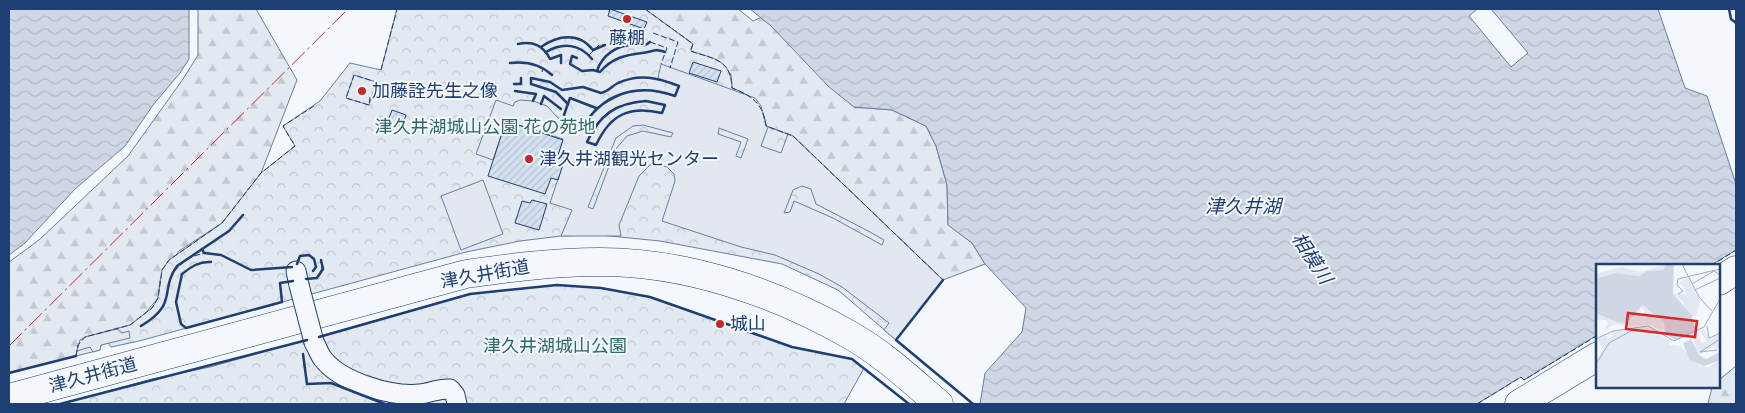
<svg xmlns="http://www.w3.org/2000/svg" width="1745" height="413" viewBox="0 0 1745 413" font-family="Helvetica,'Noto Sans JP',sans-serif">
	<defs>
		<pattern id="forest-firs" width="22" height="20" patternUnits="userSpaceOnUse" patternTransform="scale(1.25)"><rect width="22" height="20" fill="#e3e9f0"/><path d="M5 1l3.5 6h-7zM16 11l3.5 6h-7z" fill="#c2c9d1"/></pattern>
		<pattern id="park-crowns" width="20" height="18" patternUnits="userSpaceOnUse" patternTransform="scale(1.25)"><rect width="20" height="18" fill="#e3e9f0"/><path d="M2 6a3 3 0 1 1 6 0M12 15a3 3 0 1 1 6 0" fill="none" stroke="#c2c9d1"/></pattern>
		<pattern id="water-waves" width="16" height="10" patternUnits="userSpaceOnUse" patternTransform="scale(1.25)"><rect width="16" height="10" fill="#cfd7e4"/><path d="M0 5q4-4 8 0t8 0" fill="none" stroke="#b1bac7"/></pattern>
		<pattern id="building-hatch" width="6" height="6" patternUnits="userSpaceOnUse" patternTransform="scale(1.25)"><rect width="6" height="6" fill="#d5e0f0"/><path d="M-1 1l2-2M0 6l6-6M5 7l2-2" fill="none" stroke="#b6c1d1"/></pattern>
	</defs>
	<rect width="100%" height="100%" fill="#f4f7fb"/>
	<g fill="url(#forest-firs)" stroke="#687fa3">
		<path d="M198 9H256L297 80 261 173 243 199 222 223 179 251 160 280 158 298 143 316 130 325 117 329 77 351 76 356 9 373V262L39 240 128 156 183 79 198 55Z"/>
		<path d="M645 9H738L753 21 762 17 854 107 892 110 926 126 936 146 947 185 948 224 972 243 985 264 943 280 793 136 766 126C764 108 748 94 732 88L731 74 718 61 690 51 693 44Z"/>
		<path d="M1736 366V404H1708L1712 387H1719V380Z"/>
	</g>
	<g fill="url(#park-crowns)" stroke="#687fa3">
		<path d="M397 9H645L693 44 691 51C714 59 731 59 732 88 752 96 763 103 766 126L793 136 943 280 896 340 838 290 782 264 660 241 600 235 561 236 520 241 466 252 139 341 111 347 108 343 101 345 100 350 76 356 78 345 85 337 130 325 152 308 158 298 162 270 169 260 222 223 261 173 295 146 283 126 320 101 350 63 381 70Z"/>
		<path d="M557 285 601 288 650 297 792 347 852 359 864 368 844 404H61L152 379 210 367 470 294Z"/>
	</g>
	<g fill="#e3e8f0" stroke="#687fa3" fill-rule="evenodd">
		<path d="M661 64 755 98 761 106 766 126 768 127 761 146 781 153 788 134 793 136 943 280 896 340 884 330 889 323 842 287 819 274 775 255 741 247 662 221 675 181 674 174 667 167 656 164 650 165 639 176 619 225 621 236H561L572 210 550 203 565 158 558 155 563 139 506 121 493 160 476 154 496 100 513 106 515 102 520 100 533 101 547 106 558 118 582 127 596 108 625 93 649 90 675 96 679 86 658 78ZM646 101 665 105 662 113 639 110 624 114 611 121 596 145 587 142 593 129 607 113 619 106ZM643 125 673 133 671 137 643 131 627 136 615 150 593 209 588 207 616 138 633 126ZM719 128 748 139 741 158 736 156 741 142 718 134ZM802 186 811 189 816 204 870 232 884 240 882 245 833 218 794 201 790 212 784 213 793 190Z"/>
		<path d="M354 75 376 82 369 105 346 98Z"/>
		<path d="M483 180 503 234 461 250 441 196Z"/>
		<path d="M117 329 122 333 129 331 130 338 101 345 100 350 93 352 90 347 77 351 80 340 85 337Z"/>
	</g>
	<g fill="url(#water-waves)" stroke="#687fa3">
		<path d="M9 9H189V59L180 73 153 105 125 146 75 189 25 243 9 255Z"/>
		<path d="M750 9H1658L1685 88 1707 96 1736 184V250L1711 265 1598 266 1597 335 1524 380 1521 377 1477 404H980L985 373 1022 332 1026 308 985 264 972 243 948 225 947 185 936 146 926 126 892 110 854 107 829 87 771 26Z"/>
	</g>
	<path fill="#f4f7fb" stroke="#687fa3" d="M1477 9H1491L1528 53 1511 67 1469 16Z"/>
	<g fill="url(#building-hatch)" stroke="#1d3f73">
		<path d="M610 9 647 22 644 29 608 16Z"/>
		<path d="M693 62 721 71 717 82 689 73Z"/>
		<path d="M392 110 406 115 402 127 388 121Z"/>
		<path d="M506 121 563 140 558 155 565 158 558 180 551 178 545 194 488 176Z"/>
		<path d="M532 200 547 204 539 230 515 223 522 201 530 203Z"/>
	</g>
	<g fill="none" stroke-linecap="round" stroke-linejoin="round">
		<defs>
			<g id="street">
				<path d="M296 271 299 285"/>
				<path d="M314 342C317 347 319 354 323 359 341 382 391 397 420 394 431 393 439 388 450 389L455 395 457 404"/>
			</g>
			<g id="highway">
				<path d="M1719 281 1736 270"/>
				<path d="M9 398 466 274C509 268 553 262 597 262 684 261 775 292 850 335 882 353 911 380 939 404"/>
				<path d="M1519 404 1598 356"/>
			</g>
		</defs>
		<use href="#street" stroke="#1d3f73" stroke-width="21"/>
		<use href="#highway" stroke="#1d3f73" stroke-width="29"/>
		<use href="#street" stroke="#f4f7fb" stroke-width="19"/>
		<use href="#highway" stroke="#f4f7fb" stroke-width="28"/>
		<defs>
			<path id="street-bridge" d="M299 285 314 342"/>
		</defs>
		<use href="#street-bridge" stroke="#1d3f73" stroke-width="21" stroke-linecap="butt"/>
		<use href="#street-bridge" stroke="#f4f7fb" stroke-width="19"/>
		<g stroke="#1d3f73" stroke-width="1" stroke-dasharray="6 2.5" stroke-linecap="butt">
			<path d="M645 9 693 44 690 51C714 59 731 59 732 88 752 96 763 103 766 126L793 136 943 280"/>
			<path d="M653 33 678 42 670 68"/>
			<path d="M650 42 667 48 661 64"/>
			<path d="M586 52 592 59"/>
			<path d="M589 55 599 45H605"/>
			<path d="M381 70 397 9"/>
			<path d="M542 72 543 68 552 75"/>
			<path d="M531 84 556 92 568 104"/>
			<path d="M370 97 369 105 346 98 354 75 376 82 373 89"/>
			<path d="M297 264 300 256 309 255 314 259 316 267 313 271"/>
			<path d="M1711 266 1736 250"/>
			<path d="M306 279 316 278 322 269 321 260"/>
			<path d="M141 326 158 314 164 306 172 273 188 258 204 253 221 255 251 270 292 267"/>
			<path d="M76 356 78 345 85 337 130 325 152 308 158 298 162 270 169 260 222 223 261 173 295 146 283 126 314 106"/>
			<path d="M1477 404 1521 377 1524 380 1598 335"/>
		</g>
		<g stroke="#1d3f73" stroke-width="2.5">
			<path d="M1729 9 1731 19 1736 23"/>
			<path d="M518 44C533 41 543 45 550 59L561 55V63"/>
			<path d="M541 47C558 35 579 32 593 50L605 45"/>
			<path d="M546 52C563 42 580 44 592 59"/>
			<path d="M577 58 572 56 570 64 582 71 593 70 600 72C612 58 625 55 642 53 652 52 655 48 665 52"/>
			<path d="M510 63C526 61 540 64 552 75"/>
			<path d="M597 71C602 55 618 44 635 45 643 46 643 47 650 42"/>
			<path d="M514 84H521V78"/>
			<path d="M515 91 536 94 533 101"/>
			<path d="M646 101 665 105 662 113C629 105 610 115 596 145L587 142C599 115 616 103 646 101Z"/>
			<path d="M541 104 544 96 561 109"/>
			<path d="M568 104 556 92 531 84V78L550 82 562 90 583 87 601 93C608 92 612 86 618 83 640 73 658 78 679 86L675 96C636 82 601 94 581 130"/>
			<path d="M564 115 570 98 596 108"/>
			<path d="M202 249 204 253 221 255 251 270 292 267"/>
			<path d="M211 262C199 261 191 267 182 274L176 302 181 324 186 328 282 302 280 283 293 281"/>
			<path d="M297 264 300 256 309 255 314 259 316 267 313 271"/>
			<path d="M306 279 317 278 323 269 321 260"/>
			<path d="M943 280 896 340 973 404"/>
			<path d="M141 326C179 303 159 291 177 266L229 231 243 215"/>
			<path d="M319 337 470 294 557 285 601 288 650 297 792 347 852 359 909 404"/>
			<path d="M303 354 307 384 331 383 385 404"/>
			<path d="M9 373 76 356"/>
			<path d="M60 404 307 340"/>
		</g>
		<path stroke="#c62828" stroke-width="1" stroke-dasharray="18 4 2.5 4" stroke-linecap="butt" d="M9 346 348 9"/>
	</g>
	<g fill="#c62828" stroke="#f4f7fb" stroke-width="2">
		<circle cx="627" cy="19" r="5"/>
		<circle cx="362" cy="91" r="5"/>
		<circle cx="529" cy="159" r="5"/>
		<circle cx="720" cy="324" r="5"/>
	</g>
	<g text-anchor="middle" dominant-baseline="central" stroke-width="4" stroke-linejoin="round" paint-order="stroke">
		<g font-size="18" fill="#1d3f73" stroke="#f4f7fb" text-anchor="start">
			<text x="627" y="38" text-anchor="middle">藤棚</text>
			<text x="372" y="91">加藤詮先生之像</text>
			<text x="539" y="159">津久井湖観光センター</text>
			<text x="730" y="324">城山</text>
		</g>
		<g font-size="18" fill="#2c6c60" stroke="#f4f7fb">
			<text x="485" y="127">津久井湖城山公園 花の苑地</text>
			<text x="555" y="346">津久井湖城山公園</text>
		</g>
		<g font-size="18" fill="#1d3f73" stroke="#f4f7fb">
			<text transform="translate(485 274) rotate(-10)">津久井街道</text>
			<text transform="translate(93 375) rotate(-15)">津久井街道</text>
		</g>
		<g font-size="19" font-style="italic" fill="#1d3f73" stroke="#f4f7fb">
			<text x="1243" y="206">津久井湖</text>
			<text transform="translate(1312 258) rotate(57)">相模川</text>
		</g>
	</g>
	<g transform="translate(1596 264)">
		<rect width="124" height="124" fill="#f4f7fb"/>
		<path d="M70 0 67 6 51 7 42 12 19 9 0 15V10L25 3 45 8ZM46 41 68 58 70 64 44 43V53L36 62 19 60 8 67 12 59 10 56H1L0 59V49L31 59ZM49 63 73 76 74 81 84 82 103 101 113 104 124 96V124H0V102ZM108 65 113 74 124 69V84L116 83 103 91 97 75 102 70 106 79 111 77 104 68Z" fill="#e3e9f0"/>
		<path d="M92 14 104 37 101 50 96 53 86 37 77 30H90L89 24 83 19ZM49 47 60 55 68 64 66 66 53 61 36 62ZM49 63 64 67 60 73 63 80 60 82 63 91 42 106 44 115 56 124H0V98L7 85 2 76 9 71 12 75 17 72 16 67ZM124 96V124H115L122 118 114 102Z" fill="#e3e9f0"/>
		<path d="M70 0H78L77 30 95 50 100 67 79 76 69 69 68 58 46 41 31 59 21 58 0 49V15L19 9 43 12 51 7 67 6ZM95 75 103 91 110 95 124 88V96L108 102 94 96 87 79Z" fill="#cfd7e4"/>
		<path fill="none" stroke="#9eadc5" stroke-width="1" d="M86 0 103 33 116 47M96 20 118 7 124 11M99 26 124 14M82 30 87 27 81 21 82 15 124 5M111 62 113 74 124 69M0 75 17 67 52 62 78 77 108 63 124 35M121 86 104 88 124 75M0 100 13 79 35 67"/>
		<path fill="#d62828" fill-opacity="0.15" stroke="#d62828" stroke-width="2.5" d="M32 49 101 57 99 73 30 65Z"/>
		<rect width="124" height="124" fill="none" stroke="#1d3f73" stroke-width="2.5"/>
	</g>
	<rect width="1745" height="413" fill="none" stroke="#1d3f73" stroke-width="20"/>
</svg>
